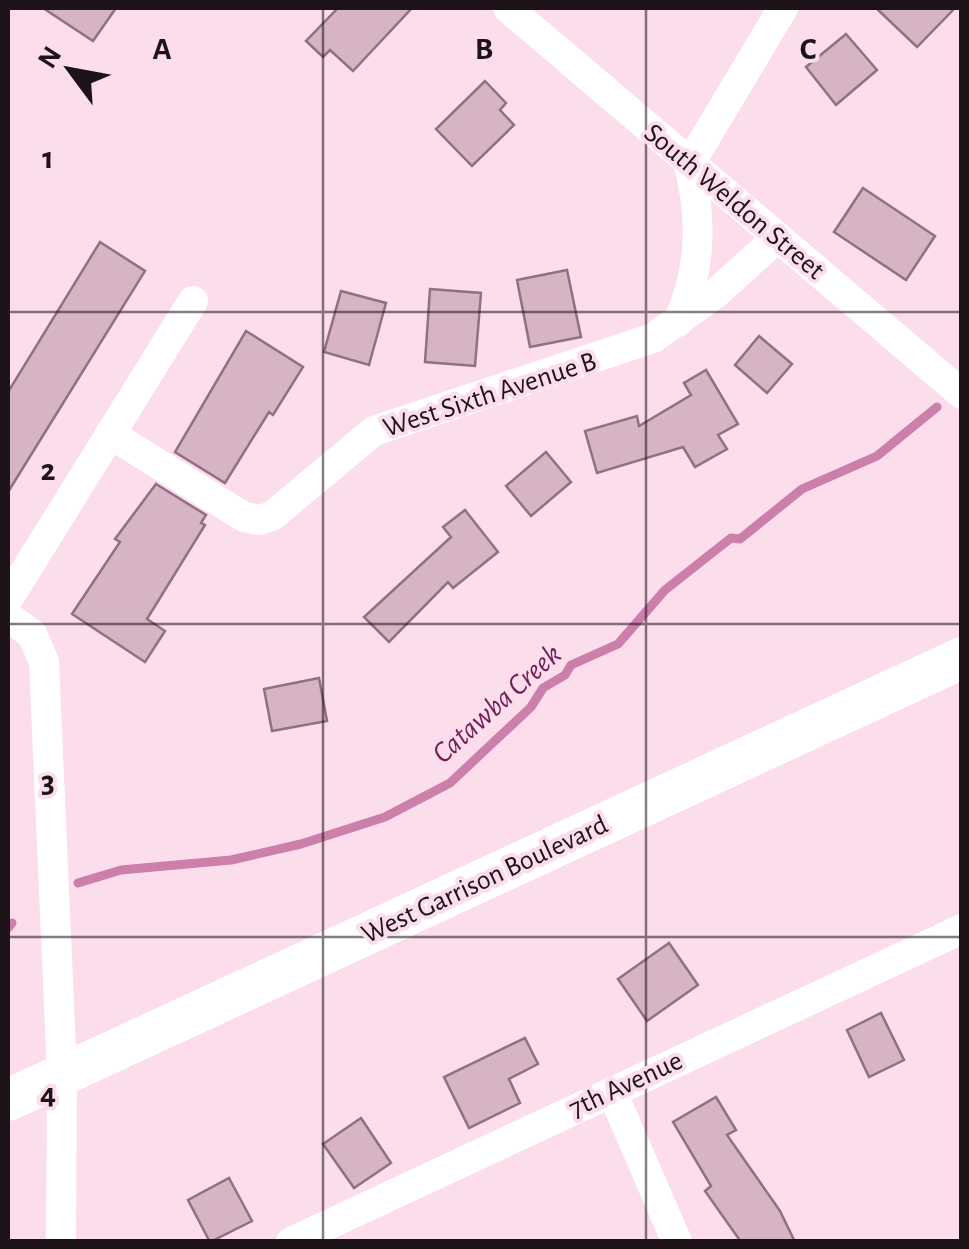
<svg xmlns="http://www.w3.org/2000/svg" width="969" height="1249" viewBox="0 0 969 1249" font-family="'Alegreya Sans',sans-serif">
	<rect width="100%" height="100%" fill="#fbddec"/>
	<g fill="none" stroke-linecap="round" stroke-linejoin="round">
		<g stroke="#cb7faa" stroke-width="9">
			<path d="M78 883 121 870 231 860 301 844 385 817 450 783 531 707 543 688 565 675 571 665 618 644 665 590 731 538 740 539 802 489 877 456 937 407"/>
			<path d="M8 928 12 923"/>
		</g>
	</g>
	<g fill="#d7b3c6" stroke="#917082" stroke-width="2.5">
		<path d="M43 8H116L93 41Z"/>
		<path d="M338 8H412L353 71 330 50 323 57 306 41Z"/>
		<path d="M876 8H955L917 47Z"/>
		<path d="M846 34 877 70 836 105 806 67Z"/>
		<path d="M485 81 506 103 500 110 514 125 472 166 436 129Z"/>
		<path d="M863 188 935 236 906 280 834 232Z"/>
		<path d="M100 242 145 271 8 492V392Z"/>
		<path d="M567 270 581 337 530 347 517 280Z"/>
		<path d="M430 289 481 293 475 366 425 362Z"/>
		<path d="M341 291 386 303 369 365 324 352Z"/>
		<path d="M246 331 303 367 273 415 269 412 225 483 175 452Z"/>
		<path d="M759 336 792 364 767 393 735 365Z"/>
		<path d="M706 370 738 424 718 435 727 449 695 467 683 447 597 473 585 431 637 416 639 426 691 395 684 383Z"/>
		<path d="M546 452 571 482 531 516 506 486Z"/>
		<path d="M156 484 206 515 201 523 205 525 147 619 165 631 145 662 72 614 120 542 115 539Z"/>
		<path d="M465 510 498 552 453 588 448 582 389 642 364 617 451 537 443 527Z"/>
		<path d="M319 678 327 721 272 731 264 689Z"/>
		<path d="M669 943 698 985 647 1021 618 979Z"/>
		<path d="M881 1013 904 1060 869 1077 847 1030Z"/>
		<path d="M525 1038 538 1064 509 1079 520 1103 469 1128 444 1077Z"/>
		<path d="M716 1097 736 1130 727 1135 780 1211 795 1242H741L705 1191 711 1186 673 1122Z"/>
		<path d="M361 1118 391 1163 354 1188 323 1144Z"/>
		<path d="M229 1178 252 1221 210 1242 188 1200Z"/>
	</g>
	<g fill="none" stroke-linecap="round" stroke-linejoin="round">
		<g stroke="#fff" stroke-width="30">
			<path d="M508 8 962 394"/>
			<path d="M678 322C702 270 702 218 689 165L783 8"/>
			<path d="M110 434 244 517 259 520 272 516 374 431 653 338 715 294 777 238"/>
			<path d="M8 599 193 301"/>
			<path d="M8 617 32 634 44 662 62 1073 61 1242"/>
			<path d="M612 1092 677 1242"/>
			<path d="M291 1242 962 929"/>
		</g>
		<path stroke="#fff" stroke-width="42" d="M8 1100 962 658"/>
	</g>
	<path fill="none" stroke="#1f131a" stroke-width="2.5" stroke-opacity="0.55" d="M323 8V1242M646 8V1242M8 312H962M8 624H962M8 937H962"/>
	<g text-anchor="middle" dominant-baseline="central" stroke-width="8" stroke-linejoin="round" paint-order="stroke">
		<g font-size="28" fill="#1f131a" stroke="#fbddec">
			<text transform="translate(734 202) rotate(40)">South Weldon Street</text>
			<text transform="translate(490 395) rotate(-18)">West Sixth Avenue B</text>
			<text transform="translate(485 880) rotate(-25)">West Garrison Boulevard</text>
			<text transform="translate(626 1085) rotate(-25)">7th Avenue</text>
		</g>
		<g font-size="30" font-style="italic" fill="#751b56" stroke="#fbddec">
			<text transform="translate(497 704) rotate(-42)">Catawba Creek</text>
		</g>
	</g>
	<g font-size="32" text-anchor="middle" font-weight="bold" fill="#1f131a" stroke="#fbddec" stroke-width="8" stroke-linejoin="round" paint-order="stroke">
		<text x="162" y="59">A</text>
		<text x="484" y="59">B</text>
		<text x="808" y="59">C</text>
		<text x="48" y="168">1</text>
		<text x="48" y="480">2</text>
		<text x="48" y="792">3</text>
		<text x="48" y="1104">4</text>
	</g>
	<rect width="969" height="1249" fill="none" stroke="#1f131a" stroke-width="20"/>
	<g transform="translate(70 70) rotate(302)" stroke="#fbddec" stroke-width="8" paint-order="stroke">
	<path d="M0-8L18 38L0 25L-18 38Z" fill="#1f131a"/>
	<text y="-15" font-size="28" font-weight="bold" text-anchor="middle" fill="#1f131a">N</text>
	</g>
</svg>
